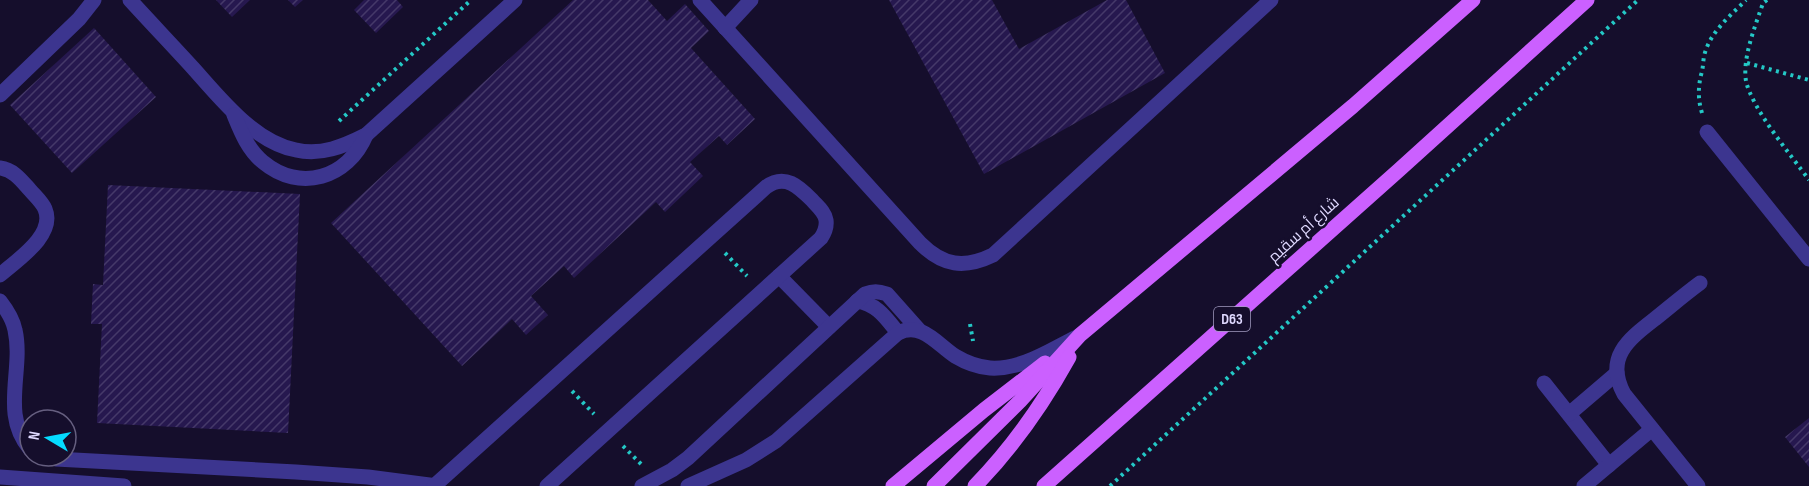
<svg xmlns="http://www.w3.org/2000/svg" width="1809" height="486" viewBox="0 0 1809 486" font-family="'Sofia Sans Condensed',Cairo,sans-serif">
	<defs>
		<pattern id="building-hatch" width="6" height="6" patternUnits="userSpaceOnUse" patternTransform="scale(1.5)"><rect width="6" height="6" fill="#26184f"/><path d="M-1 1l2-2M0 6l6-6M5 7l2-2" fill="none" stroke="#453969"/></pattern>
	</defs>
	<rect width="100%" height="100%" fill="#150e2c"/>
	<g fill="url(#building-hatch)">
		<path d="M216 0H250L232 17Z"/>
		<path d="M288 0H303L295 7Z"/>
		<path d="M364 0H397L403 7 376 33 354 10Z"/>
		<path d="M573 0H648L667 21 685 4 709 31 691 48 755 119 727 145 719 136 690 162 703 176 665 212 656 202 574 278 564 266 531 296 548 315 526 335 512 319 462 366 331 223Z"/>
		<path d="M889 0H992L1019 49 1107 0H1126L1165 73 984 174Z"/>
		<path d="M94 28 156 97 72 173 10 105Z"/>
		<path d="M108 185 300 194 288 433 97 423 102 324H91L93 284 103 285Z"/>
		<path d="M1809 418V467L1785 437Z"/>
	</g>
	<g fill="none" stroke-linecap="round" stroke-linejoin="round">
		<g stroke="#24c8c6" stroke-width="4" stroke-dasharray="3 4.5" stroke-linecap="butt">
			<path d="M1767 0 1763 3C1756 24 1742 58 1746 81 1752 109 1791 155 1809 180"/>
			<path d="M1747 63 1809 80"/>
			<path d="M1702 113C1698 100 1698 88 1701 75 1703 69 1703 63 1704 56 1710 32 1729 17 1746 0"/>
			<path d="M339 121 471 0"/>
			<path d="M725 253 747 276"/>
			<path d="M970 324 973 341"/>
			<path d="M572 391 594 414"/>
			<path d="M623 446 641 464"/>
			<path d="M1110 486 1638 0"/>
		</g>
		<g stroke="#3c358f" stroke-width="15">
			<path d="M130 0C151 23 172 45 193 68 220 98 254 142 296 150 321 156 344 146 366 135L515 0"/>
			<path d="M700 0 920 243C943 266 964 269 993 255L1271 0"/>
			<path d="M725 28 751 0"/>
			<path d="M0 95 79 19 94 0"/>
			<path d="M234 115C241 132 248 150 263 162 300 193 348 178 366 135"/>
			<path d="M1707 132 1809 259"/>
			<path d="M0 168C14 170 21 180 30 190 35 196 42 202 45 209 56 235 17 260 0 275"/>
			<path d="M779 276 829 327"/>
			<path d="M0 301C7 310 13 319 15 330 24 370 0 414 30 449"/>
			<path d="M857 301C877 304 886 318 898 333"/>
			<path d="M1544 383 1609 465"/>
			<path d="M1569 414 1617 373"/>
			<path d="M42 456 56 459 296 472 368 477 437 486"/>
			<path d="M0 477 124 486"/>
			<path d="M434 486 766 187C785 173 799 187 812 200 817 206 825 212 826 220 827 227 825 232 821 238L547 486"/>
			<path d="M642 486 672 470 688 458 865 294C873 291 878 291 887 294L919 330"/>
			<path d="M688 486 746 460 776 441 898 333C921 321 937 344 955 356 965 362 978 367 990 368 1022 370 1050 350 1077 337"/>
			<path d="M1584 486 1652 429"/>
			<path d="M1698 486 1624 394C1604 357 1629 339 1656 318 1671 306 1685 294 1700 283"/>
		</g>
		<g stroke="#cb60ff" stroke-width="15">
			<path d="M893 486 984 410 1045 363"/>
			<path d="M934 486 1020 401 1080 335 1353 106 1473 0"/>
			<path d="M975 486C1013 447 1043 404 1069 357"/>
			<path d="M1044 486 1399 170 1587 0"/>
		</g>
	</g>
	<g text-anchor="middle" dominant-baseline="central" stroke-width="5" stroke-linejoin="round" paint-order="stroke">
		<rect fill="#150e2c" stroke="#a29cc0" stroke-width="1.5" x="1214" y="307" width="36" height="24" rx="4.5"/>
		<g font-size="15" font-weight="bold" fill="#dfd9ff">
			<text x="1232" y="319">D63</text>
		</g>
		<g font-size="16" fill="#dfd9ff" stroke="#150e2c">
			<text transform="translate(1304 230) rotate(-42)">شارع أم سقيم</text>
		</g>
	</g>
	<g transform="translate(48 438) rotate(280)"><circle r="28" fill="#150e2c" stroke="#665f80" stroke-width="1.5"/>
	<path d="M0-4.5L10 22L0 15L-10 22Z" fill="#05dbff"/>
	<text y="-9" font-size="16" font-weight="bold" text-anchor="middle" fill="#dfd9ff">N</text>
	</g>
</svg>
